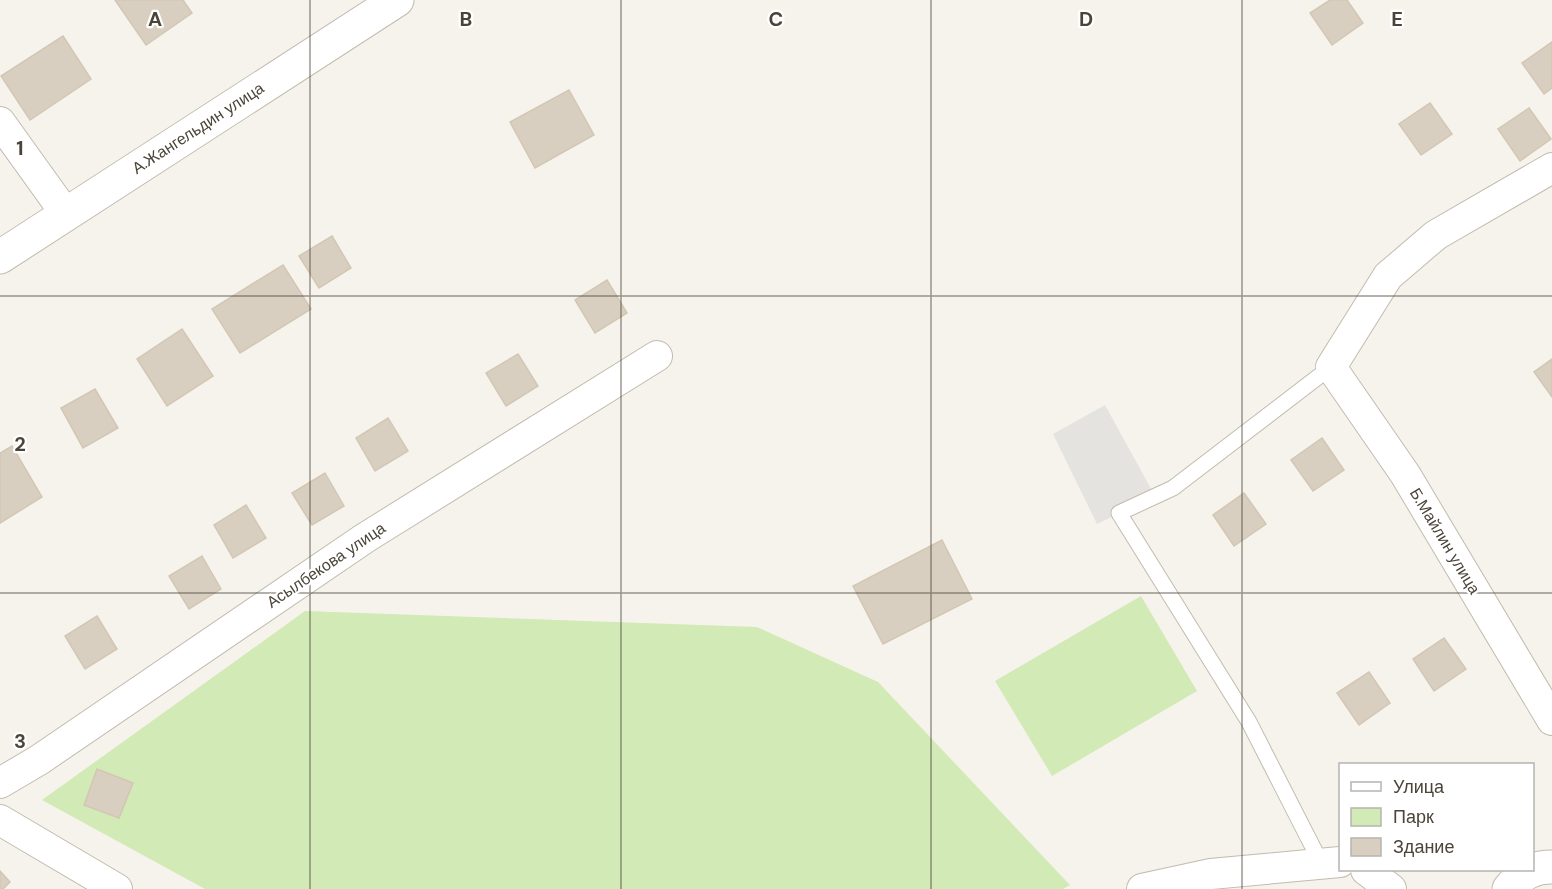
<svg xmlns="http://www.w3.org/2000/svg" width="1552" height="889" viewBox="0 0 1552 889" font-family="'DM Sans',sans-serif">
	<rect width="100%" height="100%" fill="#f6f3ec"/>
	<g fill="#d2eab5">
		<path d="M1141 596 1197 691 1052 776 995 681Z"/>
		<path d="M305 611 757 627 878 682 1070 885 1063 889H205L42 800Z"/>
	</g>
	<path fill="#e5e3e0" d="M1105 405 1155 496 1097 524 1053 434Z"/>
	<g fill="#d8cfc1" stroke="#d3c7b4" stroke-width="1.5">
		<path d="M115 0H183L192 13 146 45Z"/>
		<path d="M1330 0H1347L1363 23 1332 45 1310 13Z"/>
		<path d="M63 36 91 79 30 120 1 76Z"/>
		<path d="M1552 42V88L1544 94 1522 63Z"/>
		<path d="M569 90 594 135 535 168 510 122Z"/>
		<path d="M1430 103 1452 134 1421 155 1399 124Z"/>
		<path d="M1529 108 1551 139 1520 161 1498 129Z"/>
		<path d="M332 236 351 268 319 288 299 256Z"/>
		<path d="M283 265 311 309 240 353 212 309Z"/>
		<path d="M607 280 627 313 595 333 575 300Z"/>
		<path d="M182 329 213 376 167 406 137 359Z"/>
		<path d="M518 354 538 386 506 406 486 373Z"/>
		<path d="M1552 359V397L1534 372Z"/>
		<path d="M95 389 118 428 83 448 61 408Z"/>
		<path d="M388 418 408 451 375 471 356 438Z"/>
		<path d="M1322 438 1344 470 1313 491 1291 460Z"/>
		<path d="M12 446 42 497 0 523V453Z"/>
		<path d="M325 473 344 506 312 525 292 493Z"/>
		<path d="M1244 493 1266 524 1234 546 1213 515Z"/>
		<path d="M246 505 266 538 233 558 214 525Z"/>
		<path d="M942 540 972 599 883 644 853 586Z"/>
		<path d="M202 556 221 589 189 609 169 576Z"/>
		<path d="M97 616 117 649 85 669 65 636Z"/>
		<path d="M1444 638 1466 669 1434 691 1413 659Z"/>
		<path d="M1369 672 1390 703 1359 725 1337 693Z"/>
		<path d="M97 769 133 783 119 818 84 805Z"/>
		<path d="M0 871 10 882 3 889H0Z"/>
	</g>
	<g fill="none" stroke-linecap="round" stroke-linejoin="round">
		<defs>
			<path id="service" d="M1322 865 1249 722 1119 513 1173 488 1331 367"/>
			<g id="minor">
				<path d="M0 122 66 214"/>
				<path d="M1552 168 1436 235 1388 276 1331 367 1405 474 1552 720"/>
				<path d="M0 783 39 760 365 538 657 356"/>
				<path d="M0 820 117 889"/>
				<path d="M1366 870 1391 889"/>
				<path d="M1142 889 1211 874 1340 862"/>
			</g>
			<g id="tertiary">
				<path d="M0 257 397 0"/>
				<path d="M1509 889C1521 874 1533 867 1552 867"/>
			</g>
		</defs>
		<use href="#service" stroke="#c2bbae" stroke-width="17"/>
		<use href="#minor" stroke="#c2bbae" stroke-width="32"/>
		<use href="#tertiary" stroke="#c2bbae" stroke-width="35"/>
		<use href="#service" stroke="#fff" stroke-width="15"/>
		<use href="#minor" stroke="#fff" stroke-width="30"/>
		<use href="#tertiary" stroke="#fff" stroke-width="33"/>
	</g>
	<path fill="none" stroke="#4b4439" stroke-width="1.5" stroke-opacity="0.55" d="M310 0V889M621 0V889M931 0V889M1242 0V889M0 296H1552M0 593H1552"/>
	<g text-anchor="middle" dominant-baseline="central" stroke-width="4.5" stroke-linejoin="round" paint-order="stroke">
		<g font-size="16" fill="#4b4439" stroke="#fff">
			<text transform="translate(198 128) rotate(-33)">А.Жангельдин улица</text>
			<text transform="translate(1445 541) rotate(59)">Б.Майлин улица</text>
			<text transform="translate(326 565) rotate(-34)">Асылбекова улица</text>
		</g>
	</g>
	<g font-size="20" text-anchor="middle" font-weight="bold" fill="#4b4439" stroke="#fff" stroke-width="4.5" stroke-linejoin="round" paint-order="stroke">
		<text x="155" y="26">A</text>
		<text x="466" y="26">B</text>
		<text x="776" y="26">C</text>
		<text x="1086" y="26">D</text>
		<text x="1397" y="26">E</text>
		<text x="20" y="155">1</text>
		<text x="20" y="451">2</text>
		<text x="20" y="748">3</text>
	</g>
	<rect x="1339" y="763" width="195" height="108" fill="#ffffff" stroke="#b7b4b0" stroke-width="1.5"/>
	<rect x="1351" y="782" width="30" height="9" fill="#ffffff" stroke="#b7b4b0" stroke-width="1.5"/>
	<text x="1393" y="793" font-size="18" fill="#4b4439">Улица</text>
	<rect x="1351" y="808" width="30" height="18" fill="#d2eab5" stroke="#b7b4b0" stroke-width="1.5"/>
	<text x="1393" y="823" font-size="18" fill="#4b4439">Парк</text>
	<rect x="1351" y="838" width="30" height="18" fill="#d8cfc1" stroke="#b7b4b0" stroke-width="1.5"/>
	<text x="1393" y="853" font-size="18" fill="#4b4439">Здание</text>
</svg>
